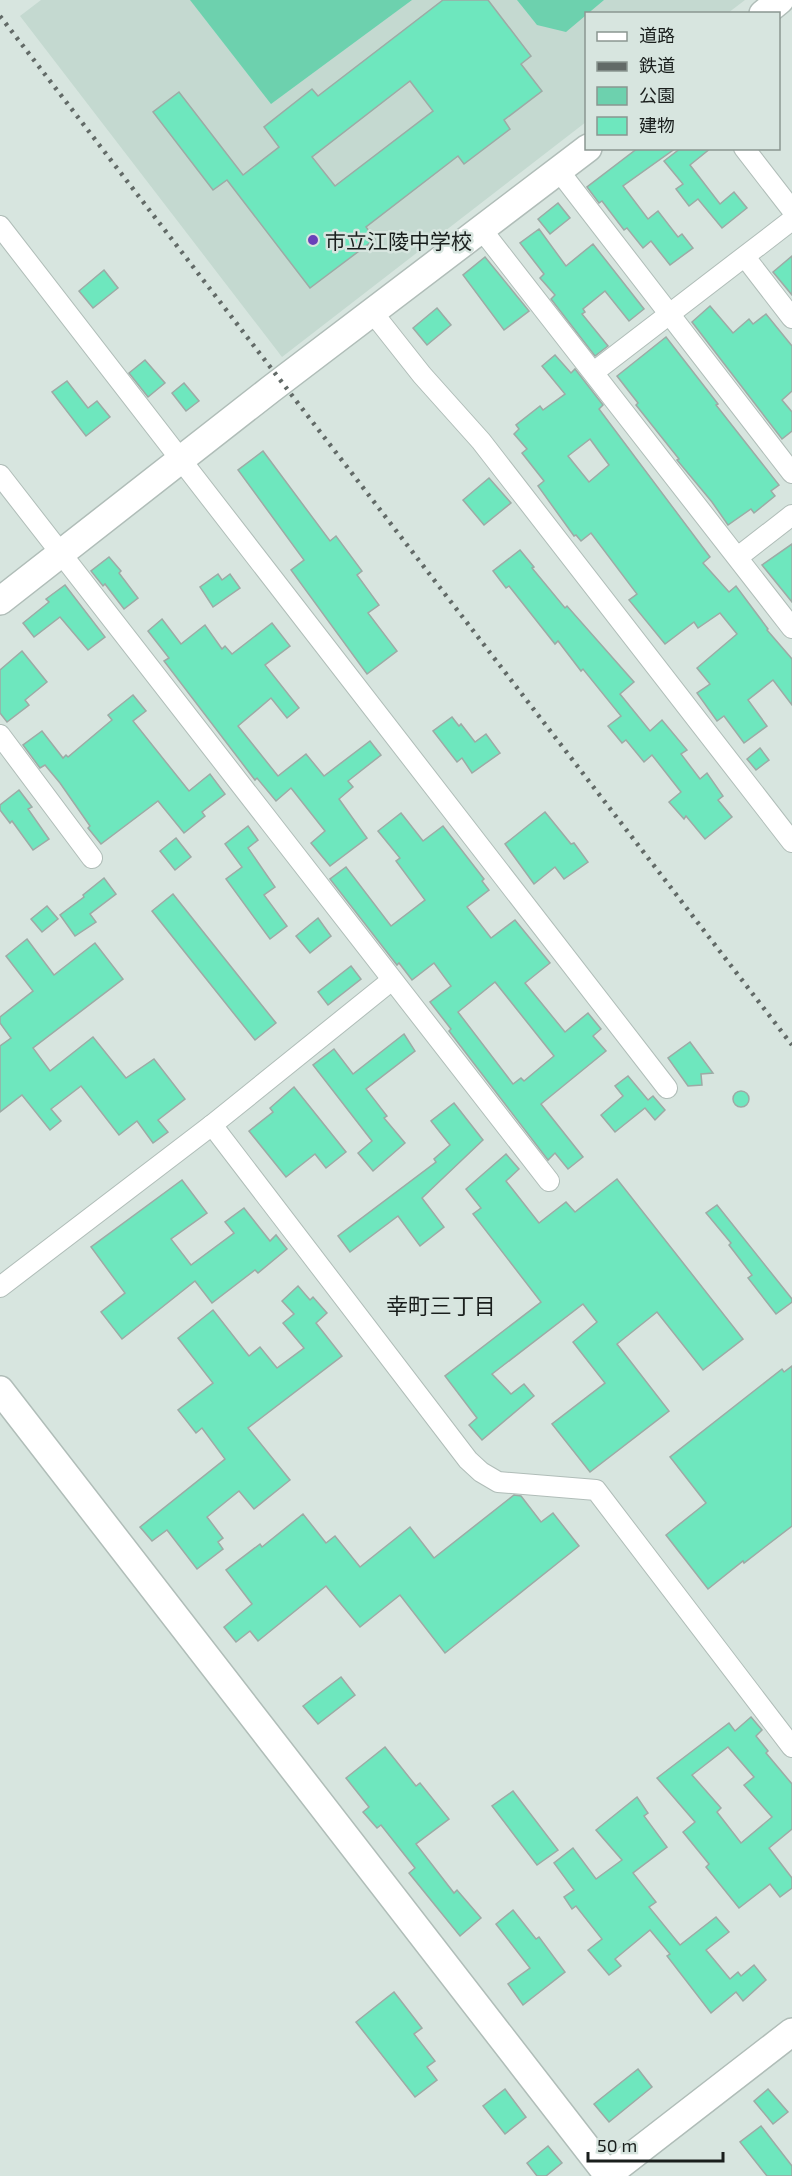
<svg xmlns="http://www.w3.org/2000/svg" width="792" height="2176" viewBox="0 0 792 2176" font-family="'Exo 2','Noto Sans JP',sans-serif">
	<rect width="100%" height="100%" fill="#d7e5df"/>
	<path fill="#c4d9d0" d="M41 0H745L728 13 586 14V122L282 357 20 16Z"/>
	<g fill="#6dd1ae">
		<path d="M190 0H412L271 104Z"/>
		<path d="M517 0H604L566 32 537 25Z"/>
	</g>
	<g fill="#6ee7be" stroke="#9daaa5" stroke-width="1.5" fill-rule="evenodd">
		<path d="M443 0H488L531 56 521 64 542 91 504 120 510 129 464 164 458 156 366 227 375 239 310 288 227 180 213 190 153 112 179 92 243 175 279 147 264 127 312 89 318 96ZM410 81 433 111 335 186 312 157Z"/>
		<path d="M638 148H676L623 186 648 219 658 211 678 237 682 234 693 248 670 265 651 241 643 248 627 228 624 230 602 201 599 203 587 187Z"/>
		<path d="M681 148H711L690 165 720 204 734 192 747 208 722 228 698 199 689 206 676 189 683 184 664 161Z"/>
		<path d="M558 203 570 218 550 234 538 219Z"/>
		<path d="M539 229 566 266 593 244 644 309 629 321 605 291 583 309 585 312 582 314 608 346 595 356 551 299 555 295 540 278 544 274 520 243Z"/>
		<path d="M792 256V295L773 272Z"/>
		<path d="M485 257 529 311 504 330 463 275Z"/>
		<path d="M104 270 118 288 93 308 79 291Z"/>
		<path d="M710 306 733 333 749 319 753 324 766 314 792 346V391L782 400 792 412V431L782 439 692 322Z"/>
		<path d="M437 308 451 325 427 345 413 328Z"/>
		<path d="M666 337 718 404 716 405 779 485 771 491 775 496 754 513 751 509 728 525 712 502 677 460 679 459 636 405 638 403 617 376Z"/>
		<path d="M555 355 571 373 575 369 603 405 599 409 710 557 703 563 729 592 736 586 768 629 767 630 792 659V705L773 680 748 700 767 726 744 743 724 716 717 721 697 693 710 684 697 668 737 634 720 613 698 628 694 622 665 644 629 600 637 594 591 533 581 541 576 535 574 536 538 486 544 481 522 453 527 449 514 434 519 429 516 425 540 406 543 410 565 394 542 366ZM590 439 609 465 589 482 568 456Z"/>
		<path d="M145 360 165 383 148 397 129 373Z"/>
		<path d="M67 381 88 408 97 401 110 417 86 436 52 392Z"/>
		<path d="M184 383 199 401 186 411 172 393Z"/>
		<path d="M263 451 330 541 336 536 362 571 357 575 379 605 368 613 397 651 367 674 291 570 304 560 238 470Z"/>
		<path d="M489 478 511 503 484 525 463 500Z"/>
		<path d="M792 544V602L762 565Z"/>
		<path d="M520 550 534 567 532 568 565 608 567 606 634 682 620 694 650 731 662 720 687 750 681 754 700 779 707 773 723 796 718 800 732 817 705 839 686 816 684 819 669 802 681 792 652 755 644 762 626 740 622 743 608 726 621 716 583 669 581 671 558 641 555 644 509 586 506 588 493 571Z"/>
		<path d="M109 557 121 571 119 573 138 598 124 609 105 584 103 586 91 571Z"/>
		<path d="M218 574 222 580 230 574 240 588 213 607 200 587Z"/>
		<path d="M65 585 105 637 88 650 60 617 34 637 23 623 49 602 46 599Z"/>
		<path d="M162 619 181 644 205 625 222 649 225 646 232 654 272 623 290 646 265 665 299 708 287 718 271 698 238 726 278 776 306 754 324 776 370 741 381 755 348 781 353 787 339 799 367 838 330 866 311 843 325 831 291 788 276 801 257 778 255 780 164 661 169 658 148 631Z"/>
		<path d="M22 651 47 682 25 700 29 705 7 722 0 713V670Z"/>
		<path d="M133 695 146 711 133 721 189 791 210 774 225 794 202 812 205 816 184 833 158 801 101 844 88 828 90 826 60 783 45 765 40 768 23 745 42 731 63 758 66 755 68 757 112 720 108 715Z"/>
		<path d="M452 717 459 726 461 724 475 742 486 734 500 753 472 773 462 758 457 762 433 731Z"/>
		<path d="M760 748 769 760 756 770 747 759Z"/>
		<path d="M19 790 32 807 28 809 49 839 33 850 12 821 10 823 0 810V805Z"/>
		<path d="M545 812 571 844 574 843 588 862 564 879 555 867 534 884 505 844Z"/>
		<path d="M401 813 423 841 443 826 484 879 482 881 489 890 467 907 491 938 515 920 550 963 525 983 565 1032 588 1013 601 1029 593 1036 606 1051 541 1104 583 1157 568 1169 555 1153 548 1160 449 1031 451 1029 430 1002 451 986 434 963 412 980 399 963 397 965 330 879 346 867 391 926 425 900 396 861 400 858 378 831ZM495 982 554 1056 524 1081 521 1078 513 1084 458 1012Z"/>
		<path d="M248 826 258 840 248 848 275 887 264 895 287 926 270 939 226 879 242 867 225 844Z"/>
		<path d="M176 838 191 857 175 870 160 851Z"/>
		<path d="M104 878 116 894 90 914 96 922 75 936 60 915 84 897 83 895Z"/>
		<path d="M173 894 276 1023 255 1040 152 911Z"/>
		<path d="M47 906 58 919 42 932 31 919Z"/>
		<path d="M318 918 331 936 310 953 296 936Z"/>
		<path d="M27 939 54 975 95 943 123 979 33 1048 50 1071 93 1037 126 1078 154 1059 185 1099 158 1120 168 1132 153 1143 137 1121 119 1135 81 1086 51 1109 61 1121 50 1130 22 1095 0 1112V1046L11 1038 0 1023V1017L33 991 6 956Z"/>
		<path d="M351 966 361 979 328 1005 318 992Z"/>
		<path d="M404 1034 415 1051 366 1089 387 1116 384 1118 405 1143 373 1171 358 1153 372 1141 313 1065 334 1049 353 1074Z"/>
		<path d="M690 1042 713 1073 701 1074 702 1085 688 1086 668 1058Z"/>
		<path d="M628 1076 648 1100 653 1096 665 1110 655 1120 645 1108 615 1132 601 1115 623 1096 615 1086Z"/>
		<path d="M294 1087 346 1152 326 1168 315 1154 286 1177 249 1131 273 1112 270 1108Z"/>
		<circle cx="741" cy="1099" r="8"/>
		<path d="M454 1103 483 1140 422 1198 444 1227 420 1246 398 1216 350 1252 338 1236 436 1162 434 1159 450 1145 431 1121Z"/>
		<path d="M506 1154 519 1169 506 1181 539 1223 566 1202 575 1212 617 1179 743 1339 703 1370 657 1312 617 1344 669 1411 590 1472 552 1424 605 1383 573 1342 597 1322 583 1304 492 1374 511 1394 524 1384 534 1396 482 1440 469 1425 477 1418 445 1376 541 1302 473 1214 481 1208 466 1189Z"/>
		<path d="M182 1180 207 1213 171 1239 191 1265 234 1233 225 1222 244 1208 270 1241 276 1235 287 1249 258 1273 255 1270 212 1303 195 1281 122 1339 101 1312 125 1293 91 1247Z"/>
		<path d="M717 1205 792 1299V1302L776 1314 748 1278 752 1275 729 1245 731 1243 706 1213Z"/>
		<path d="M298 1286 310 1300 313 1297 327 1313 316 1323 342 1356 248 1428 290 1480 254 1509 239 1491 207 1517 223 1538 218 1542 223 1549 197 1569 167 1530 152 1541 140 1527 225 1459 202 1428 196 1433 178 1410 213 1383 178 1338 213 1310 249 1356 260 1347 277 1368 304 1348 283 1323 294 1314 282 1301Z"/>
		<path d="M792 1366V1526L744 1563 743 1561 708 1589 666 1535 706 1503 670 1457 782 1369 784 1372Z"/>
		<path d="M514 1495 521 1496 541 1522 553 1513 579 1546 445 1653 400 1595 360 1627 326 1586 258 1641 250 1631 236 1642 224 1627 252 1604 226 1570 260 1544 262 1547 303 1514 326 1543 335 1536 360 1567 410 1527 434 1558Z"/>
		<path d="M341 1677 355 1695 318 1724 303 1706Z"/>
		<path d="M751 1717 762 1730 756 1736 768 1751 766 1753 792 1784V1829L769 1848 792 1878V1888L780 1897 770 1884 739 1908 706 1867 709 1864 683 1832 695 1822 657 1778 729 1723 735 1731ZM728 1747 754 1777 744 1785 772 1817 741 1843 717 1812 721 1808 692 1775Z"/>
		<path d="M385 1747 416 1786 420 1783 449 1819 416 1844 454 1893 457 1890 481 1918 460 1936 409 1873 415 1868 381 1825 377 1828 363 1812 369 1807 346 1778Z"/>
		<path d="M513 1791 558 1850 537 1865 492 1806Z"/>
		<path d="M637 1797 648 1813 644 1816 667 1847 633 1873 656 1902 649 1907 680 1945 716 1917 729 1932 706 1950 730 1979 738 1972 741 1976 754 1965 766 1980 743 2001 736 1992 711 2013 667 1956 670 1954 650 1930 615 1959 621 1966 609 1975 588 1950 602 1939 576 1906 572 1909 564 1897 574 1890 554 1863 573 1848 596 1879 622 1860 596 1830Z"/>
		<path d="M513 1910 536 1939 539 1937 565 1972 523 2005 508 1984 530 1968 496 1924Z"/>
		<path d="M394 1992 422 2028 414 2034 435 2061 427 2067 437 2080 415 2097 356 2022Z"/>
		<path d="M638 2069 652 2087 609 2122 594 2104Z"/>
		<path d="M505 2089 526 2117 505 2134 483 2106Z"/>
		<path d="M768 2089 788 2112 773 2124 754 2101Z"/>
		<path d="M761 2126 792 2166V2176H767L740 2142Z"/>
		<path d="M548 2146 562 2163 546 2176H537L527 2163Z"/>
	</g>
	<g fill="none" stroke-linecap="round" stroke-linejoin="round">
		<defs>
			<g id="street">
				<path d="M744 148 792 210"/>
				<path d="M559 171 792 473"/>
				<path d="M0 226 667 1088"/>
				<path d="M482 230 792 628"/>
				<path d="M745 257 792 318"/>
				<path d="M373 313 422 375 481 441 792 842"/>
				<path d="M594 372 792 220"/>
				<path d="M0 475 549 1181"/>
				<path d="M738 557 792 515"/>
				<path d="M0 735 92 858"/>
				<path d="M212 1125 468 1460 481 1472 498 1482 596 1490 792 1747"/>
				<path d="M0 1287 212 1125 392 980"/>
			</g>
			<g id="secondary">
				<path d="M763 14 780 0"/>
				<path d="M0 601 271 389 588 148"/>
				<path d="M0 1390 608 2175"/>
				<path d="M606 2176 792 2032"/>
			</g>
		</defs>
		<use href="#street" stroke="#b0bdb8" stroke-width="22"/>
		<use href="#secondary" stroke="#b0bdb8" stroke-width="30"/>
		<use href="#street" stroke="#fff" stroke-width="20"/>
		<use href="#secondary" stroke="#fff" stroke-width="27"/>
		<path stroke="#626a67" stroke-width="4.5" stroke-dasharray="3 6" stroke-linecap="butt" d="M0 16 792 1045"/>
	</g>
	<circle fill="#6941b9" stroke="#d7e5df" stroke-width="2" cx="313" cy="240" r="6"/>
	<g text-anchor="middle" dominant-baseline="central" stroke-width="5" stroke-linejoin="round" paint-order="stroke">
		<g font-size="21" fill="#1a1f1d" stroke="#d7e5df" text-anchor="start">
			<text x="325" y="240">市立江陵中学校</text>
		</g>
		<g font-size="22" fill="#1a1f1d" stroke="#d7e5df">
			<text x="441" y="1305">幸町三丁目</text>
		</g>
	</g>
	<rect x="585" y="12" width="195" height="138" fill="#d7e5df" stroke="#8b9691" stroke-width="1.5"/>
	<rect x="597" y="32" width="30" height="9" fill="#ffffff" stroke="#8b9691" stroke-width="1.5"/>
	<text x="639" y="42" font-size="18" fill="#1a1f1d">道路</text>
	<rect x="597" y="62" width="30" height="9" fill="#626a67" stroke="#8b9691" stroke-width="1.5"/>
	<text x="639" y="72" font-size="18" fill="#1a1f1d">鉄道</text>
	<rect x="597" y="87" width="30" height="18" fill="#6dd1ae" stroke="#8b9691" stroke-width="1.5"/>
	<text x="639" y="102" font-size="18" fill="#1a1f1d">公園</text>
	<rect x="597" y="117" width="30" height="18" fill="#6ee7be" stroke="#8b9691" stroke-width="1.5"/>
	<text x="639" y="132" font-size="18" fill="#1a1f1d">建物</text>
	<path d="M588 2152v9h135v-9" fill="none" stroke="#1a1f1d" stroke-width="3"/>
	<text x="597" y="2152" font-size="18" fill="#1a1f1d" stroke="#d7e5df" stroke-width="4.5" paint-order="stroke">50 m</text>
</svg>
